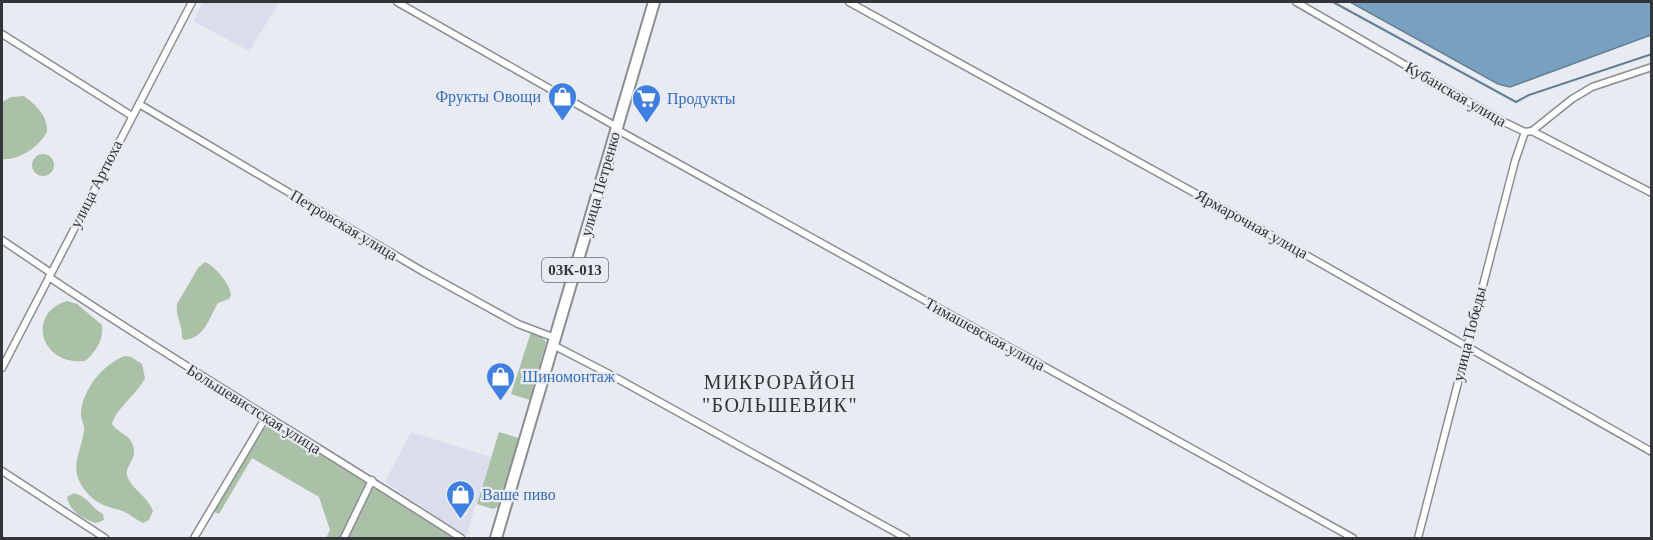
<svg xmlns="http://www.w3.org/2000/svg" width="1653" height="540" viewBox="0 0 1653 540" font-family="'Times New Roman',serif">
	<rect width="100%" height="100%" fill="#e9ebf2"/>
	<g fill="#dadeec">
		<path d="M203 2H280L249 51 193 21Z"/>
		<path d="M411 432 491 457 466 537 385 482Z"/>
	</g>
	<g fill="#aac0a7">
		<path d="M24 96C36 105 48 116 47 132 39 147 18 161 2 159V102L11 97Z"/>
		<circle cx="43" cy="165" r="11"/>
		<path d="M205 262C215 266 230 284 231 295L229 299 218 303C209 318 205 338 184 340L182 338C183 326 175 316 177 304L198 268Z"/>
		<path d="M67 301 77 304 102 325C104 339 96 352 85 361 40 366 26 313 67 301Z"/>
		<path d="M531 332 541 336 546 342 530 400 511 394Z"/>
		<path d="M125 356 131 357 142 364 145 378C137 394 115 410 112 424 117 432 128 434 132 443 140 460 122 466 128 478 133 490 148 497 153 511L149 520 143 523C136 520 130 514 123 511 111 508 99 505 90 496 66 471 80 457 84 431 85 424 80 419 81 413 82 390 104 363 125 356Z"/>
		<path d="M268 426 277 427 368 481 340 538H326L330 530 319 497 252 458 219 514 212 511 260 432Z"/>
		<path d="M499 432 519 438 500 506 493 509 477 504Z"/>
		<path d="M372 484 455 538H346Z"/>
		<path d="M74 493C90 498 90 507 103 514L104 520 96 523C83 519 70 512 67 497Z"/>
	</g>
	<path fill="#79a1bf" stroke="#648196" stroke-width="1.5" d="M1350 2H1651V35L1510 87 1498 84Z"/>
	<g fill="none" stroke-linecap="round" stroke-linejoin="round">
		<path stroke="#648196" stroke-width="2" d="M1333 2 1516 102 1529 95 1652 54"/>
		<defs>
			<g id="minor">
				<path d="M397 2 617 127"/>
				<path d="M849 2 1269 234 1652 452"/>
				<path d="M1296 2 1502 121 1525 132 1532 131 1652 193"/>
				<path d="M2 34 132 116"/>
				<path d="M139 104 422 271 518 324 555 338"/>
				<path d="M616 129 1353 538"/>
				<path d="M1532 131 1572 99 1592 87 1652 67"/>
				<path d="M2 240 51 273"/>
				<path d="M49 277C184 368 325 450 461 538"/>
				<path d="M553 345 611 375 906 538"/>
				<path d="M2 368 192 2"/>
				<path d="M2 471 105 538"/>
				<path d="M194 538 266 417"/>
				<path d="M344 538 372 480"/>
				<path d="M1418 538 1515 161 1525 132"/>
			</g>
			<path id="primary" d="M496 538 654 2"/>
		</defs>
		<use href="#minor" stroke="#8b8d93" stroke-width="9"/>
		<use href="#primary" stroke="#8b8d93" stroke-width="14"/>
		<use href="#minor" stroke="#fff" stroke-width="6"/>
		<use href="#primary" stroke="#fff" stroke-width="10"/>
	</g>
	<defs>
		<symbol id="shop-pin" viewBox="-11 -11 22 30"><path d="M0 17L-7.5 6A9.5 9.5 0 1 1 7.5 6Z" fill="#3f7fe0" stroke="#e9ebf2"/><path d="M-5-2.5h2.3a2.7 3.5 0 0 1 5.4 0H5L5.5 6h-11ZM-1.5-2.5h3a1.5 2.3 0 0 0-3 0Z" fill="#fff"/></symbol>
		<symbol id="supermarket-pin" viewBox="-11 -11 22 30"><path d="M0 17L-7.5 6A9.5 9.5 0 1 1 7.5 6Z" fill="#3f7fe0" stroke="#e9ebf2"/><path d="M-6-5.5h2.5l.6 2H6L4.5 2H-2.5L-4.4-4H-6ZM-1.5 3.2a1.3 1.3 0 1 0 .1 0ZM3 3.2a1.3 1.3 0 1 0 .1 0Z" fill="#fff"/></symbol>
	</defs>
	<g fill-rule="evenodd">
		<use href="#shop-pin" x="546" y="80" width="33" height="45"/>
		<use href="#supermarket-pin" x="630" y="82" width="33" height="45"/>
		<use href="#shop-pin" x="484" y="360" width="33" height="45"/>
		<use href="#shop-pin" x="444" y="478" width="33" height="45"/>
	</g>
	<g text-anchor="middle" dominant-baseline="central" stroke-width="4.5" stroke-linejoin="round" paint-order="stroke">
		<rect fill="#e9ebf2" stroke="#6a6c70" stroke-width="1.5" x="542" y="258" width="66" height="24" rx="4.5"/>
		<g font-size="15" font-weight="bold" fill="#343538">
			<text x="575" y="270">03К-013</text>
		</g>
		<g font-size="16" fill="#343538" stroke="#e9ebf2">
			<text transform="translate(1456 94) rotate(30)">Кубанская улица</text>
			<text transform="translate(96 184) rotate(-63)">улица Артюха</text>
			<text transform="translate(600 184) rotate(-74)">улица Петренко</text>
			<text transform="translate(1252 224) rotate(29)">Ярмарочная улица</text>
			<text transform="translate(344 225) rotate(31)">Петровская улица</text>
			<text transform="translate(985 334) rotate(29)">Тимашевская улица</text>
			<text transform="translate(1469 334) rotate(-76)">улица Победы</text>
			<text transform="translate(254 409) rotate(32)">Большевистская улица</text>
		</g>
		<g font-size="16" fill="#366cbe" stroke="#e9ebf2" text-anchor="start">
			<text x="541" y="96" text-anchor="end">Фрукты Овощи</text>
			<text x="667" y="98">Продукты</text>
			<text x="522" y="376">Шиномонтаж</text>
			<text x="482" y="494">Ваше пиво</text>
		</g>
		<g font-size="20" letter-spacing="1.5" fill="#343538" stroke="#e9ebf2">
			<text x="780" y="382">МИКРОРАЙОН<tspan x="780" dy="23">"БОЛЬШЕВИК"</tspan></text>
		</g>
	</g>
	<rect width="1653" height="540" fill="none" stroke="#343538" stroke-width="6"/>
</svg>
